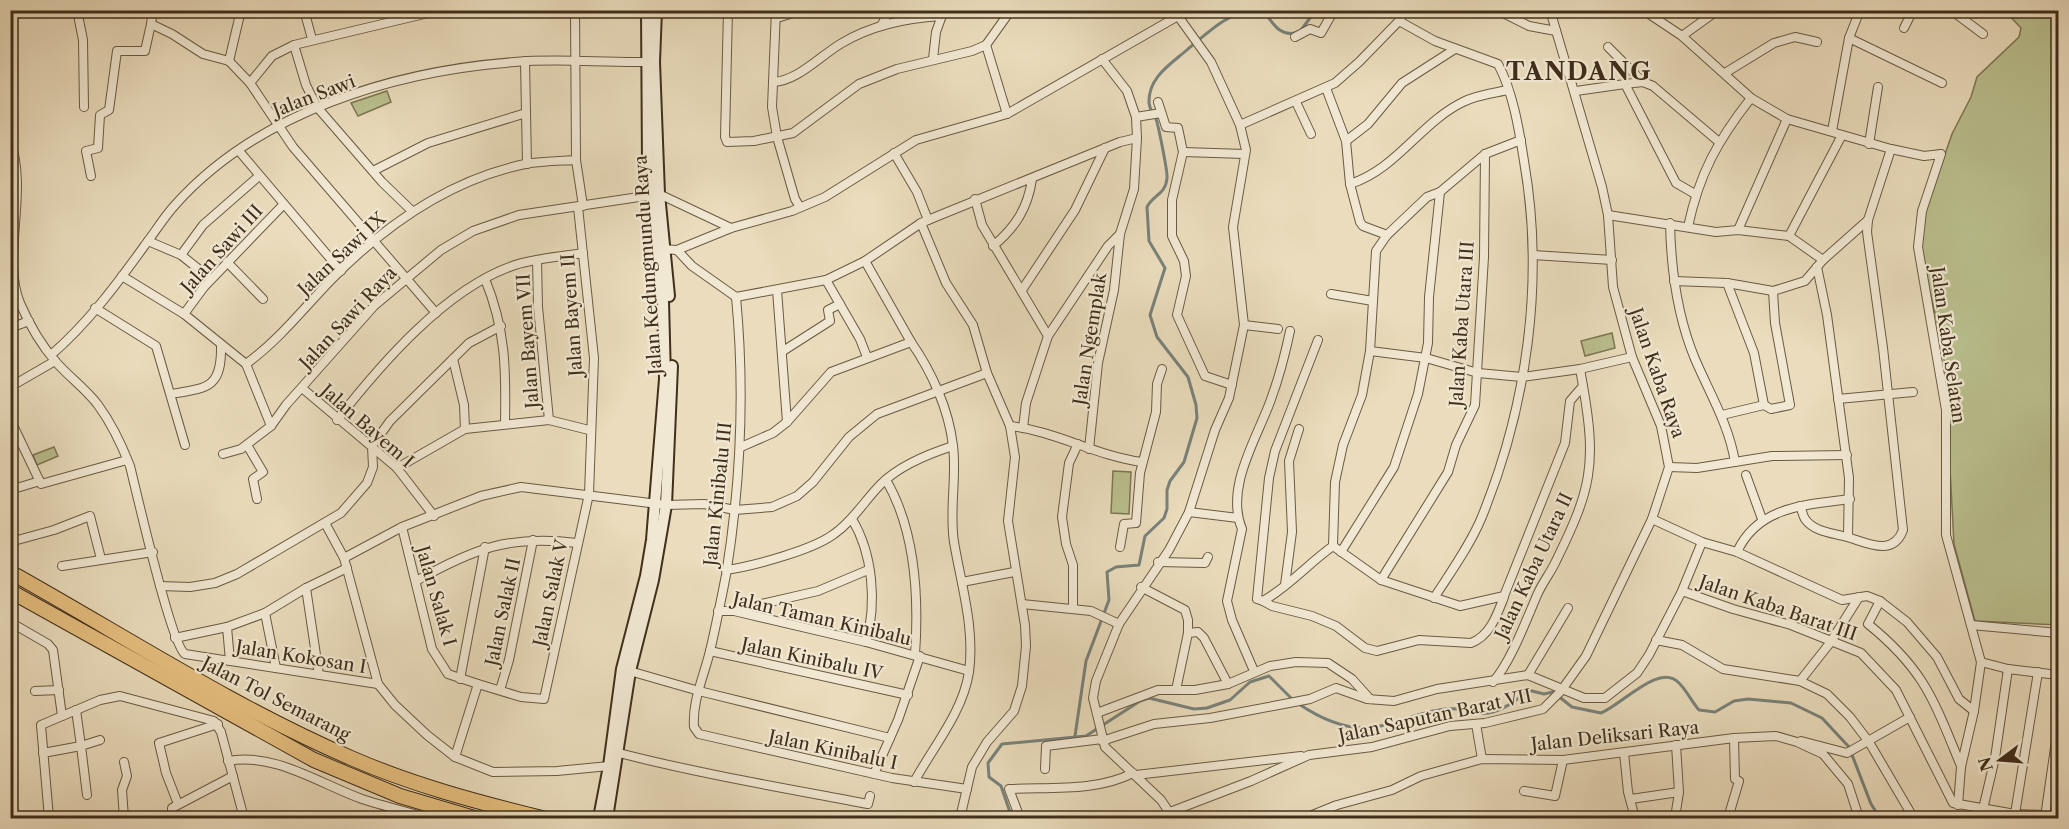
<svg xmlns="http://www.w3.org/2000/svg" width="2069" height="829" viewBox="0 0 2069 829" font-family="'Libre Caslon Text',serif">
	<rect width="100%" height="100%" fill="#eadcbc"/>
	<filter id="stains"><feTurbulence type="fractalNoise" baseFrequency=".00333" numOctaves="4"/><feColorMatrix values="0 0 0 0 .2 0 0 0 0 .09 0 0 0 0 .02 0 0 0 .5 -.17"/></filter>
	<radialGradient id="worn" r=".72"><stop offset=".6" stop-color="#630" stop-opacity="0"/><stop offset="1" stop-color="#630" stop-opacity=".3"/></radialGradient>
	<g fill="#babf8e" stroke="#7d7754" stroke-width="1.5">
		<path d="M2005 11H2058V625L1975 621 1954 544 1949 449V403L1942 342 1926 276 1920 236 1923 218 1952 134 1971 97 1977 77 2019 37 2021 28Z"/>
		<path d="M387 91 391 102 358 116 351 103Z"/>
		<path d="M1612 333 1615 348 1585 356 1581 341Z"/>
		<path d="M54 447 58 456 37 465 33 455Z"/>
		<path d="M1113 471 1131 472 1129 514 1111 513Z"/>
	</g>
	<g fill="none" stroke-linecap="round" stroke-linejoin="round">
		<g stroke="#78827b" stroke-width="3">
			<path d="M1259 10 1263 11C1273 22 1278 36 1295 33"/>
			<path d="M2023 10 2025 13 2028 10"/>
			<path d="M1301 30 1316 10"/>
			<path d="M1299 704C1324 721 1354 734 1385 725 1403 720 1420 713 1439 710 1454 707 1465 710 1479 713 1497 716 1516 701 1528 690L1544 694 1553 692 1572 707 1601 713C1622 705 1659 662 1679 683 1687 691 1692 702 1699 710L1715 712 1734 701 1748 699 1791 703 1822 718 1849 747 1871 804 1880 818"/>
			<path d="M1075 736 1086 661 1109 600 1107 572 1116 567 1139 565 1145 536 1164 518 1167 509V490L1170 481 1184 462 1197 418 1196 405 1188 377 1157 337 1150 315 1165 268 1149 241 1147 207C1153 195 1166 194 1167 178 1168 173 1158 124 1156 119 1153 113 1150 111 1149 103 1148 77 1171 64 1188 49 1209 32 1226 13 1255 10"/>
			<path d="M1012 818 1001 786 989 777 988 763 1002 744 1086 736 1140 701 1149 698 1194 709 1207 708 1230 700 1250 682 1269 676 1293 700"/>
		</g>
		<defs>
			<g id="minor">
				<path d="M77 10 83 40 84 107"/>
				<path d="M153 10 151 24 172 34 203 54 229 61"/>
				<path d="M304 10 312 39"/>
				<path d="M575 10 576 160 583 206"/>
				<path d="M728 10 725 137 727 142 754 141 793 133 859 84 897 69 972 51 986 45"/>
				<path d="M776 10 772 107 777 137 795 199 800 207"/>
				<path d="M1497 10 1529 26 1556 31"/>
				<path d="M1643 10 1682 36 1751 98 1787 119 1891 149 1924 156 1941 154 1922 211 1918 247 1946 410V535L1981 662 1974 711 1961 767 1958 805"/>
				<path d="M1951 10 1983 34"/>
				<path d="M777 18 803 10"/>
				<path d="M1399 21 1435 41 1498 64C1513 92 1519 129 1524 161 1545 281 1527 407 1481 519 1469 547 1450 573 1434 598"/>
				<path d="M881 26 890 10"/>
				<path d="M1904 28 1913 10"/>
				<path d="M1682 36 1718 10"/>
				<path d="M1295 37 1310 29 1321 33 1334 10"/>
				<path d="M1849 38 1942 83"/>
				<path d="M294 45 306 85 317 107 382 182 412 211"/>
				<path d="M1608 47 1643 82"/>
				<path d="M933 59 936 32 944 10"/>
				<path d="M229 61 250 83 293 147 436 313"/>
				<path d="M229 61 241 10"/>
				<path d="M525 61 527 164"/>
				<path d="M1725 73 1774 43 1795 37 1817 42"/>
				<path d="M773 82C798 81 821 55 842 43 872 25 907 18 941 16"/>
				<path d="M250 83 272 56 294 45 441 10"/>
				<path d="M1625 84 1643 82 1653 86 1719 142"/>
				<path d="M1326 88 1346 141 1350 184 1360 222 1363 226 1387 235"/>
				<path d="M1576 91 1625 84 1676 183 1695 194"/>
				<path d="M1158 102 1166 127 1178 128 1183 152 1172 200V236L1184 261 1186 276 1177 315 1205 376 1232 385"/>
				<path d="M1296 102 1311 134"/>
				<path d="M1007 114 986 45 1011 10"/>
				<path d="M1136 117 1161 113"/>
				<path d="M1240 125 1335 83 1359 62 1399 21 1405 10"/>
				<path d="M1832 131 1849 38 1860 10"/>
				<path d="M10 140C29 193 1 257 20 303 29 324 42 346 56 362 69 377 86 389 98 405 112 424 121 443 130 466 137 494 171 644 185 654L378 684"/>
				<path d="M1346 141 1368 124 1402 83 1455 49"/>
				<path d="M1869 144 1878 87"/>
				<path d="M239 151 341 271"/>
				<path d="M1183 152 1245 154"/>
				<path d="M894 153 917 192 928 220 921 223 946 283 973 325 987 373 1010 426 1015 457 1008 521 1025 625 1026 646 1022 686 1014 711 987 742 972 767 960 818"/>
				<path d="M373 171 428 143 526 113"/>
				<path d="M91 176 86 151 98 148 100 115 109 110 117 51H145L151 24"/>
				<path d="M1350 184C1397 169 1420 123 1463 102 1476 95 1494 93 1508 90"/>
				<path d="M975 199 982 225 1048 336"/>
				<path d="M1608 215 1716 232 1738 230 1789 236 1823 260"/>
				<path d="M928 220 1120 142 1137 138"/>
				<path d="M1670 223C1671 270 1677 316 1695 359 1710 394 1729 425 1735 462"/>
				<path d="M1688 227C1699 174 1718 140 1751 98"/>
				<path d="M1738 230 1787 119"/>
				<path d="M1789 236 1842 135"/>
				<path d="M148 241 181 255 211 279"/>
				<path d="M993 246C1015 228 1028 208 1032 179"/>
				<path d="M661 249 677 250 692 266 736 297 826 280 865 261 921 223"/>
				<path d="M677 250 731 228 792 211 825 197 916 140 1007 114 1178 16 1182 10"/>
				<path d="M181 255 203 225 259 176"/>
				<path d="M1533 255 1612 260"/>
				<path d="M537 260 538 307 549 420"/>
				<path d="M227 262 263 299"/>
				<path d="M1817 267 1827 315 1849 478 1848 537"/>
				<path d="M122 276 184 314 246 364 271 426"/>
				<path d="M485 279C506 330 506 370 505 423"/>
				<path d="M826 280 860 339 867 357"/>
				<path d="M1674 281 1727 283 1773 291 1786 287 1805 281 1823 260 1868 220"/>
				<path d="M1727 283 1754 353 1764 405"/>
				<path d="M777 290 787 422"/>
				<path d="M1022 290 1075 210 1105 148"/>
				<path d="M1331 294 1373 301"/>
				<path d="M736 297C745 391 741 482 726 575 721 600 716 626 710 651 704 676 692 701 694 727L699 734 892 778 967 789"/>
				<path d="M95 308 156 346 185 445"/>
				<path d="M184 314 204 287 283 205"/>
				<path d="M1244 325 1278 329"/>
				<path d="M10 328 29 321"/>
				<path d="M1318 340 1275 451 1269 478 1257 599 1263 601C1288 587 1309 563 1333 546"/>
				<path d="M911 342C932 372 949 410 953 446 957 477 949 510 954 542 961 584 975 628 969 672 963 712 933 747 914 782"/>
				<path d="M783 351 830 321 828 310 840 304"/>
				<path d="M1370 351 1426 358 1478 373 1522 377 1580 369 1632 357"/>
				<path d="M51 355C88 323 117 284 145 245 155 232 164 217 175 205 258 112 394 71 515 62 559 58 602 63 647 62"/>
				<path d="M453 359 464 405 465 429"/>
				<path d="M246 364C279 340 303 309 331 280 384 226 449 180 525 164 542 161 559 161 576 160"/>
				<path d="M10 387 55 361"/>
				<path d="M302 388 397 468 434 516"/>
				<path d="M171 394C208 388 222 388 221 345"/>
				<path d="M1838 399 1913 392"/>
				<path d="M1722 415 1764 405 1771 409 1790 405 1775 323 1773 291"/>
				<path d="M10 419 41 484 127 460"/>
				<path d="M337 420C381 364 446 288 515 265 537 258 560 257 583 253"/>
				<path d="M1010 426C1056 431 1096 456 1142 462"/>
				<path d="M1023 428 1026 403 1048 336 1108 246 1120 234"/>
				<path d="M247 445 263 472 253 479 257 499"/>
				<path d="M741 447 773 433 787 422 831 372 911 342 865 261"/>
				<path d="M1089 449 1098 363 1114 290 1120 234 1134 189 1137 138 1136 117 1127 91 1102 59"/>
				<path d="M223 454 241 449 271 426 286 405 374 306 441 250 473 231 519 215 659 194 731 228"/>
				<path d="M1669 467 1697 468 1772 456 1847 455"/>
				<path d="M397 468 465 429 549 420 589 430"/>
				<path d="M1746 475 1762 519"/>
				<path d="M886 480C916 531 919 597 915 655"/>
				<path d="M10 490 40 481"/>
				<path d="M1800 506C1802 510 1803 516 1805 519 1814 532 1833 533 1847 537 1868 543 1893 557 1903 530L1883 348 1867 232 1868 220 1891 149"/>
				<path d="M1189 512 1238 518"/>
				<path d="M852 519C873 554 877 603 866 642"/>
				<path d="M1652 519 1702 542 1737 552 1842 600 1867 596 1880 601 1907 622 1937 657 1959 699 1974 711"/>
				<path d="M325 523 344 558 378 684 395 705 427 735 455 757 493 772 557 771 609 766"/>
				<path d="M402 527 432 649 448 674 478 684 455 757"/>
				<path d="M10 542 54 530 90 516 101 559"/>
				<path d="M1333 546 1335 482 1343 445 1362 395 1370 351 1376 251 1387 235 1427 197 1440 192 1485 154 1521 140"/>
				<path d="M1333 546 1381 580 1460 606 1504 596 1565 443 1570 401 1583 386 1580 369"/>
				<path d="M1120 547 1124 524 1136 523 1140 473 1156 412 1157 384 1162 369"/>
				<path d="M1341 552 1394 467 1418 394 1428 343 1429 297 1440 192"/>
				<path d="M1737 552C1758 506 1806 505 1850 499"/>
				<path d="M344 558 402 527 481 496 521 487 666 505 704 504 735 510 772 507 797 496 813 482 849 437 877 414 987 373"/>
				<path d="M1158 562 1205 563 1208 557"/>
				<path d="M62 566 153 552"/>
				<path d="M726 570C753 566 813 550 834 534 853 521 865 500 881 484 900 465 928 454 953 446"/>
				<path d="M1381 580 1448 472 1456 445 1475 405 1484 257 1485 154"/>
				<path d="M416 581C475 548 509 535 577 543"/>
				<path d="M962 582 1014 572"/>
				<path d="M1285 585 1292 532 1289 461 1299 429"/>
				<path d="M160 586 190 587 215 583 237 574 341 513 367 483 373 467 372 446 390 421 469 343 501 326"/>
				<path d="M1141 587 1185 610 1188 620V633"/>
				<path d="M306 588 319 675"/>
				<path d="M1682 591 1733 609 1791 625 1861 653 1896 690 1953 803 2015 814 2044 815"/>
				<path d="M1263 601 1272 606 1312 616 1336 626 1365 648 1377 651 1419 640 1471 643C1490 636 1497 615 1504 597"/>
				<path d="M1880 601 1868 624C1925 670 1934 701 1961 766"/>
				<path d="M1022 604 1091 611 1119 624"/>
				<path d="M1073 607V565L1066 544 1062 517 1069 463 1078 444"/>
				<path d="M735 610 818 591 868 570"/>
				<path d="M718 611H734L866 642 969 671"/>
				<path d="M265 613 276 668"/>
				<path d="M10 622 48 644 53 650 62 716"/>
				<path d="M1971 625 2058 633"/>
				<path d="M227 627 230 661"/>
				<path d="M175 638 227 627 265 613 306 588 347 568"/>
				<path d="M1656 640 1682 645 1723 669 1800 681 1827 694 1850 717 1869 742 1913 817"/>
				<path d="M710 651 908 695"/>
				<path d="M1981 662 2008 669 2058 675"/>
				<path d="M626 670 699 691 890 738"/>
				<path d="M1254 671 1232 620 1227 601 1242 529C1225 488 1256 440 1270 402 1279 378 1285 355 1290 331"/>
				<path d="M1528 675 1568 608"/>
				<path d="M460 679 485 547"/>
				<path d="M1800 681 1830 643 1859 597"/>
				<path d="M1493 682C1511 662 1527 618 1538 593 1543 582 1551 572 1556 561 1591 490 1597 465 1583 386"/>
				<path d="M478 684 521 697 544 699 589 494 594 358 578 207"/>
				<path d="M500 690 509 660 533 540"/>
				<path d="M1176 690 1188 633 1198 632 1204 638 1228 684"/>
				<path d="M35 691 59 690"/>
				<path d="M1097 713 1158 690H1195L1228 684 1270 666 1296 662 1328 663 1352 679 1370 699"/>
				<path d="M1476 724 1482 759"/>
				<path d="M1102 741 1154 724 1210 718 1310 699 1336 688 1367 699 1394 701 1437 689 1528 675 1584 698H1605L1637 673 1649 655 1682 591 1702 542"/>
				<path d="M1801 741 1847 753 1910 717"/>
				<path d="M43 753 81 746 76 710"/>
				<path d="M619 753C701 774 784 788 868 804L870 796"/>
				<path d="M1624 753 1628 792 1635 818"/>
				<path d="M228 761C274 752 320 784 362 799 384 806 407 812 429 818"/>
				<path d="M124 762 127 776 122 790 124 818"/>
				<path d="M1045 769 1046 746 1102 739"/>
				<path d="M874 774 898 720 920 656"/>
				<path d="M1136 775 1301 756"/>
				<path d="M1524 791 1555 796 1563 760"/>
				<path d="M87 795 81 746 100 740"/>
				<path d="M1631 799 1679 792"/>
				<path d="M178 804 166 773 159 743 218 724"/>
				<path d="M1983 809 1995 758 2008 669"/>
				<path d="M1170 812 1251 781 1309 755 1372 747 1450 726 1485 723 1543 709 1561 691 1586 656 1652 519 1669 467 1661 426 1632 357 1613 287 1608 215 1602 187 1550 10"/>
				<path d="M2015 814 2038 672"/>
				<path d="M2045 817 2058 727"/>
				<path d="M49 818 41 725 100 700 120 696 214 721 221 732 244 818"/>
				<path d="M172 818V808L233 776"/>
				<path d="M1020 818 1009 789C1050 787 1096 792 1133 773"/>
				<path d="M1173 818 1161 800 1105 747 1093 698 1096 681 1119 624 1169 550 1189 512 1215 430 1229 398 1244 325 1233 227 1246 150 1240 125 1211 62 1178 16"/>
				<path d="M1305 818 1337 805 1392 790 1421 776 1482 759 1563 760 1734 738 1776 736 1797 742 1823 754 1848 784 1859 818"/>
				<path d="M1675 818 1679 792 1676 745"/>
				<path d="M1728 818 1739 781 1735 779 1734 738"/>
			</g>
			<g id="secondary">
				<path d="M656 10 654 62 659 194 669 296"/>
				<path d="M599 818 609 766 622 669 646 576 652 540 665 379 663 301 648 166 647 10"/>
				<path d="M607 818 630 671 653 580 666 505 672 366"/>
			</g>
			<g id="motorway">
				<path d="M10 572C123 635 233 707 351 758 413 785 477 802 542 818"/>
				<path d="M10 591 314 760 400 796 474 818"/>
			</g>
		</defs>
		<use href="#minor" stroke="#6a5a43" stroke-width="10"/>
		<use href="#secondary" stroke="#402f1b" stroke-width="14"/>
		<use href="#motorway" stroke="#402f1b" stroke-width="16"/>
		<use href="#minor" stroke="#f1e8d3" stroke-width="8"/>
		<use href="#secondary" stroke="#f1e8d3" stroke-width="10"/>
		<use href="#motorway" stroke="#e5be7e" stroke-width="14"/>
	</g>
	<g text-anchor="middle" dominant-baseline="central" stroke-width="4.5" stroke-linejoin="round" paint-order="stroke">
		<g font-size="18" fill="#402f1b" stroke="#f1e8d3">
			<text transform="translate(314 96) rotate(-21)">Jalan Sawi</text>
			<text transform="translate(222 249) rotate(-48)">Jalan Sawi III</text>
			<text transform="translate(342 254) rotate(-43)">Jalan Sawi IX</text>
			<text transform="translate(648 265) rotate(-94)">Jalan Kedungmundu Raya</text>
			<text transform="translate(572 315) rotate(-94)">Jalan Bayem II</text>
			<text transform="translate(348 318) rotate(-47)">Jalan Sawi Raya</text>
			<text transform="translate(1462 324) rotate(-86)">Jalan Kaba Utara III</text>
			<text transform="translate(1090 339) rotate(-81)">Jalan Ngemplak</text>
			<text transform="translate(528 341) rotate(-94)">Jalan Bayem VII</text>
			<text transform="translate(1948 345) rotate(82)">Jalan Kaba Selatan</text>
			<text transform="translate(1657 373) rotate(71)">Jalan Kaba Raya</text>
			<text transform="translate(367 426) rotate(41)">Jalan Bayem I</text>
			<text transform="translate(718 494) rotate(-84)">Jalan Kinibalu III</text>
			<text transform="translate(1534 566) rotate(-65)">Jalan Kaba Utara II</text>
			<text transform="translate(551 593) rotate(-78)">Jalan Salak V</text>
			<text transform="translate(436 596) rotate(74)">Jalan Salak I</text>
			<text transform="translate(1778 608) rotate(19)">Jalan Kaba Barat III</text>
			<text transform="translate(503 612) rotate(-78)">Jalan Salak II</text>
			<text transform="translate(822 619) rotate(13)">Jalan Taman Kinibalu</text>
			<text transform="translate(301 657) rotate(9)">Jalan Kokosan I</text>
			<text transform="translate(812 659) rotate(12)">Jalan Kinibalu IV</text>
			<text transform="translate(276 699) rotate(27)">Jalan Tol Semarang</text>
			<text transform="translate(1435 716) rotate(-12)">Jalan Saputan Barat VII</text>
			<text transform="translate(1615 736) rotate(-6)">Jalan Deliksari Raya</text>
			<text transform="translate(833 750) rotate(12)">Jalan Kinibalu I</text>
		</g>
		<g font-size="24" font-weight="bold" letter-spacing="1.5" fill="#402f1b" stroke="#f1e8d3">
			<text x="1579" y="71">TANDANG</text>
		</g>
	</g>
	<rect width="2069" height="829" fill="none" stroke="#eadcbc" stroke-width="36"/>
	<rect x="12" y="12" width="2045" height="805" fill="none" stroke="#402f1b" stroke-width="3"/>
	<rect x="18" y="18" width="2033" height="793" fill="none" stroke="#402f1b" stroke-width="1.5"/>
	<g transform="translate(2000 760) rotate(254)" stroke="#f1e8d3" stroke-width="4.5" paint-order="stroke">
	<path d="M0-4.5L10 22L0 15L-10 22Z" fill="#402f1b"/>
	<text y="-9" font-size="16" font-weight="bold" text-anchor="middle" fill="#402f1b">N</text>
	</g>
	<rect width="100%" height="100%" filter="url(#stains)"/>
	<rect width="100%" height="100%" fill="url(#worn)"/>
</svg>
